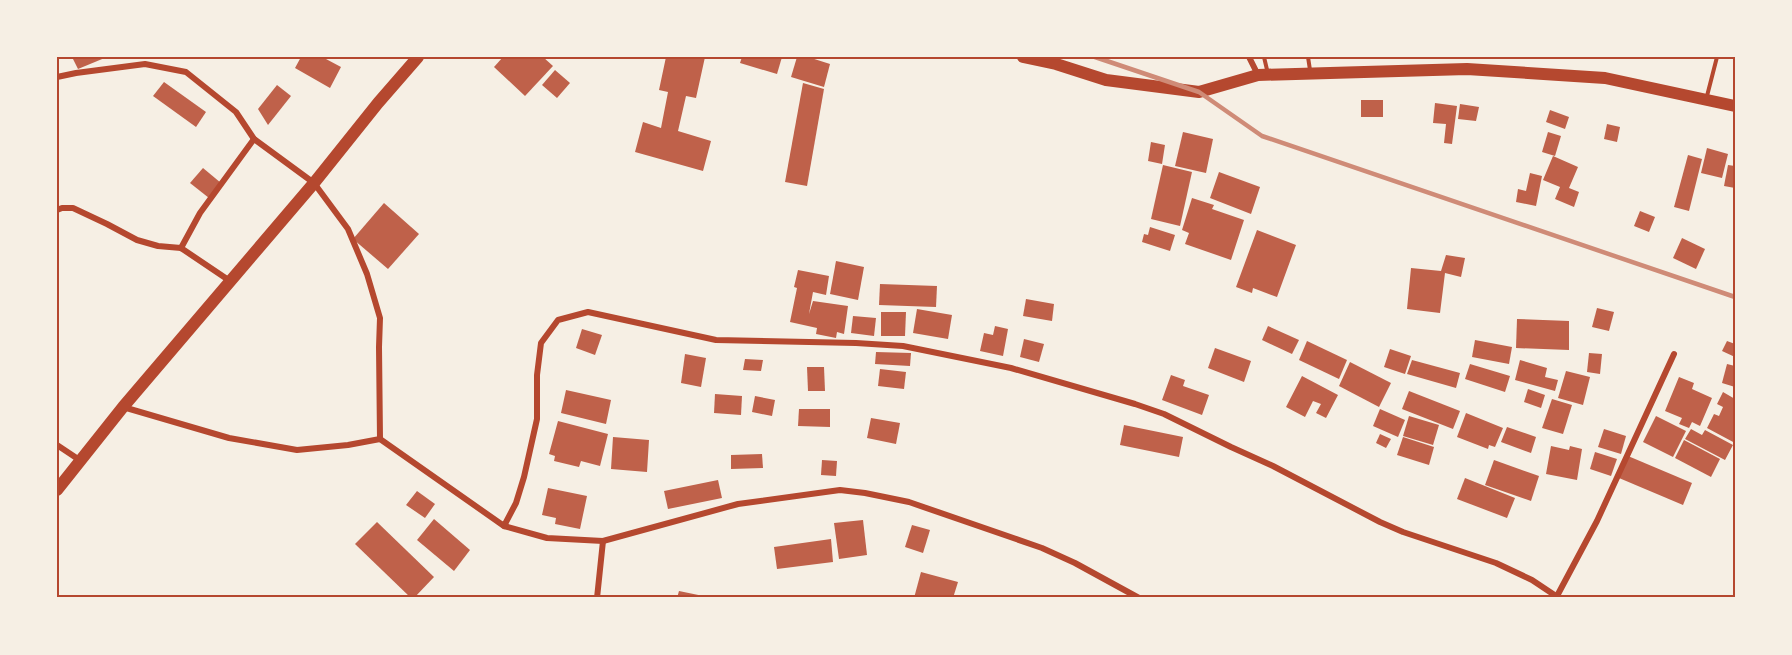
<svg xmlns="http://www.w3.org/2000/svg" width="1792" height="655" viewBox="0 0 1792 655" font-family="'PT Sans Narrow',sans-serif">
	<rect width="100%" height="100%" fill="#f6efe4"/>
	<g fill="#bf614a">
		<path d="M72 57H107L78 69Z"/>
		<path d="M301 57H327L326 59 341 67 330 88 295 68Z"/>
		<path d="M503 57H543L553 66 525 96 494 67Z"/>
		<path d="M666 57H705L696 98 686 96 678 131 711 141 703 171 635 152 643 122 661 128 668 92 659 90Z"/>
		<path d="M742 57H782L777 74 740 63Z"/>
		<path d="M797 57H808L830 64 824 87 791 77Z"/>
		<path d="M555 70 570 83 557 98 542 85Z"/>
		<path d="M164 82 206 112 196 127 153 96Z"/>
		<path d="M803 83 824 89 807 186 785 182Z"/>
		<path d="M277 85 291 96 268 125 258 109Z"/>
		<rect x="1361" y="100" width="22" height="17"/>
		<path d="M1435 103 1457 106 1452 144 1444 143 1446 124 1433 123Z"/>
		<path d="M1460 104 1479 107 1476 121 1458 119Z"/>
		<path d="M1550 110 1569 117 1565 129 1546 122Z"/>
		<path d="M1607 124 1620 127 1617 142 1604 139Z"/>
		<path d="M1183 132 1213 139 1206 173 1175 166Z"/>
		<path d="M1548 132 1561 136 1555 156 1542 152Z"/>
		<path d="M1151 142 1165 145 1162 164 1148 161Z"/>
		<path d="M1707 148 1728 154 1722 178 1701 173Z"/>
		<path d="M1688 155 1702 159 1689 211 1674 207Z"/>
		<path d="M1553 156 1578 167 1569 188 1579 192 1574 207 1555 199 1560 187 1543 180Z"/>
		<path d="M1163 165 1192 172 1180 226 1151 219Z"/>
		<path d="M1728 165 1735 166V188L1724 186Z"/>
		<path d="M203 168 221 183 209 198 190 183Z"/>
		<path d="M1219 172 1260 187 1251 214 1210 198Z"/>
		<path d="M1530 173 1542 176 1536 206 1516 202 1518 189 1526 191Z"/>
		<path d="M1192 198 1214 205 1212 209 1244 220 1231 260 1185 244 1189 233 1182 230Z"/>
		<path d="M384 203 419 234 388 269 353 239Z"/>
		<path d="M1640 211 1655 217 1649 232 1634 226Z"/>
		<path d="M1150 227 1175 235 1170 251 1142 242 1144 234 1148 235Z"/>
		<path d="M1257 230 1296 245 1277 297 1253 288 1252 293 1236 287Z"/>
		<path d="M1682 238 1705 249 1696 269 1673 258Z"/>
		<path d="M1446 255 1465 258 1461 277 1445 273 1440 313 1407 309 1411 268 1441 271Z"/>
		<path d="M836 261 864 267 858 300 830 294Z"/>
		<path d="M798 270 829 276 826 295 813 292 809 314 813 301 848 306 844 334 837 332 836 338 816 334 817 328 790 322 797 288 794 287Z"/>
		<path d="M880 284 937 286 936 307 879 305Z"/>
		<path d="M1026 299 1054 304 1052 321 1023 316Z"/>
		<path d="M1597 308 1614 312 1609 331 1592 327Z"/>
		<path d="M917 309 952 315 948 339 913 333Z"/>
		<path d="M881 312H906L905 336H881Z"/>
		<path d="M853 316 876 318 874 336 851 333Z"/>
		<path d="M1517 319 1569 321V350L1516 348Z"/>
		<path d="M995 326 1008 329 1003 356 980 351 984 333 993 335Z"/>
		<path d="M1268 326 1299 340 1292 354 1262 340Z"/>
		<path d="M582 329 602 335 595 355 576 348Z"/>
		<path d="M1024 339 1044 344 1039 362 1020 357Z"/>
		<path d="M1475 340 1512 347 1509 364 1472 357Z"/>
		<path d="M1307 341 1347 360 1339 379 1299 360Z"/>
		<path d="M1727 341 1735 344V357L1722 351Z"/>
		<path d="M1215 348 1251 361 1244 382 1208 368Z"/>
		<path d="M1390 349 1411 356 1405 374 1384 367Z"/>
		<path d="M876 352 911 353 910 366 875 364Z"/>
		<path d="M1589 353 1602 354 1600 374 1587 372Z"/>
		<path d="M685 354 706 358 701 387 681 383Z"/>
		<path d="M745 359 763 360 761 371 743 370Z"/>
		<path d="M1412 360 1460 373 1456 388 1407 374Z"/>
		<path d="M1520 360 1547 368 1545 377 1558 380 1555 391 1515 380Z"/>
		<path d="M1350 362 1391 383 1379 407 1339 386Z"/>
		<path d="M1470 364 1510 376 1505 392 1465 379Z"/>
		<path d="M1727 364 1735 366V387L1722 383Z"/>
		<path d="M807 367H824L825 391H808Z"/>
		<path d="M880 369 906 372 904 389 878 386Z"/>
		<path d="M1566 371 1590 377 1583 405 1558 398Z"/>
		<path d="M1171 375 1185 380 1183 386 1209 395 1202 415 1162 400Z"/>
		<path d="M1302 376 1338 395 1326 418 1316 413 1321 404 1313 401 1305 417 1286 407Z"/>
		<path d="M1679 377 1694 383 1692 389 1712 398 1700 426 1692 422 1689 428 1679 424 1682 418 1665 411Z"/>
		<path d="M1528 389 1545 395 1541 408 1524 402Z"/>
		<path d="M566 390 611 400 606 424 561 413Z"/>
		<path d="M1409 391 1460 411 1453 429 1402 409Z"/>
		<path d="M1723 392 1735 399V443L1707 428 1714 414 1719 416 1723 407 1717 404Z"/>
		<path d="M715 394 742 396 741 415 714 413Z"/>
		<path d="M755 396 775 400 772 416 752 412Z"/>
		<path d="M1552 399 1572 405 1563 434 1542 428Z"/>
		<path d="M799 409H830V427L798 426Z"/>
		<path d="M1380 409 1405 420 1398 437 1373 426Z"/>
		<path d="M1466 413 1503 428 1495 447 1489 445 1488 449 1457 437Z"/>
		<path d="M1409 416 1439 425 1433 445 1403 436Z"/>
		<path d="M1656 416 1686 431 1673 457 1643 442Z"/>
		<path d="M871 418 900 423 896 444 867 438Z"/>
		<path d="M558 421 608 434 600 466 581 461 579 467 554 461 555 456 549 454Z"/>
		<path d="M1124 425 1183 437 1179 457 1120 445Z"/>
		<path d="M1507 427 1536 437 1531 453 1501 442Z"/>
		<path d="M1604 429 1626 436 1621 454 1598 447Z"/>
		<path d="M1691 429 1702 435 1705 430 1733 445 1725 460 1685 439Z"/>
		<path d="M1380 434 1391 439 1386 448 1376 443Z"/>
		<path d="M613 437 649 440 647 472 611 469Z"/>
		<path d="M1403 437 1434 447 1429 465 1397 455Z"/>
		<path d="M1684 440 1720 459 1711 477 1675 458Z"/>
		<path d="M1551 446 1569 450 1570 446 1582 449 1577 480 1546 474Z"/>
		<path d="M1595 452 1617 459 1611 476 1590 469Z"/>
		<path d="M762 454 763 468 731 469V455Z"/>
		<path d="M1628 456 1692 483 1683 505 1619 478Z"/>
		<path d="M822 460 837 461 836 476 821 475Z"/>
		<path d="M1494 460 1539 476 1531 501 1485 485Z"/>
		<path d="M1465 478 1515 498 1507 518 1457 499Z"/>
		<path d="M718 480 722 498 668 509 664 491Z"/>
		<path d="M548 488 587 496 580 529 555 524 556 518 542 515Z"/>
		<path d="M417 491 435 504 425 518 406 505Z"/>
		<path d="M434 519 470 550 454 571 417 540Z"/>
		<path d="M863 520 867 555 839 559 834 523Z"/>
		<path d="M377 522 434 577 414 598H411L355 544Z"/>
		<path d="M912 525 930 530 923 553 905 547Z"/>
		<path d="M831 539 833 562 777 569 774 547Z"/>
		<path d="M921 572 958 582 953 598H914Z"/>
		<path d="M679 591 708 597V598H677Z"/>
	</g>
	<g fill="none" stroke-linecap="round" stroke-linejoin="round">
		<g stroke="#b5482f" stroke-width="4">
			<path d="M1264 57 1268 74"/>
			<path d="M1308 57 1310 70"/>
			<path d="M1707 96 1717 57"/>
		</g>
		<g stroke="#b5482f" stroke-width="6">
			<path d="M1249 57 1258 75"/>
			<path d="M57 77 76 73 145 64 186 72 236 112 254 139 314 183 348 229 367 274 380 318 379 347 380 439 504 526 516 503 524 477 537 419V375L541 343 558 320 588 312 716 340 856 343 903 346 1011 368 1135 404 1164 414 1231 447 1273 466 1380 522 1403 532 1496 563 1532 580 1559 598"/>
			<path d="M57 210 62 208H73L107 224 137 240 158 246 181 248 230 281"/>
			<path d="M181 248 200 213 254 139"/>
			<path d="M123 407 229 438 297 450 348 445 380 439"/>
			<path d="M57 445 81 461"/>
			<path d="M504 526 547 538 603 541 738 504 840 490 865 493 909 502 1042 548 1075 563 1139 598"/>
			<path d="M1557 596 1597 521 1674 354"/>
			<path d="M597 598 603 541"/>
		</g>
		<g stroke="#b5482f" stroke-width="12">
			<path d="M1023 57 1056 64 1106 80 1199 92 1258 75 1467 69 1605 78 1735 106"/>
			<path d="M57 490 123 407 314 183 378 103 418 57"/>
		</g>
		<path stroke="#cf8b77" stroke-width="4.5" d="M1095 57 1199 92 1262 136 1735 297"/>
	</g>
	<rect width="1792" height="655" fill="none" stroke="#f6efe4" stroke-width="117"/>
	<rect x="58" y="58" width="1676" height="538" fill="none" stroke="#b5482f" stroke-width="2"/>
</svg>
